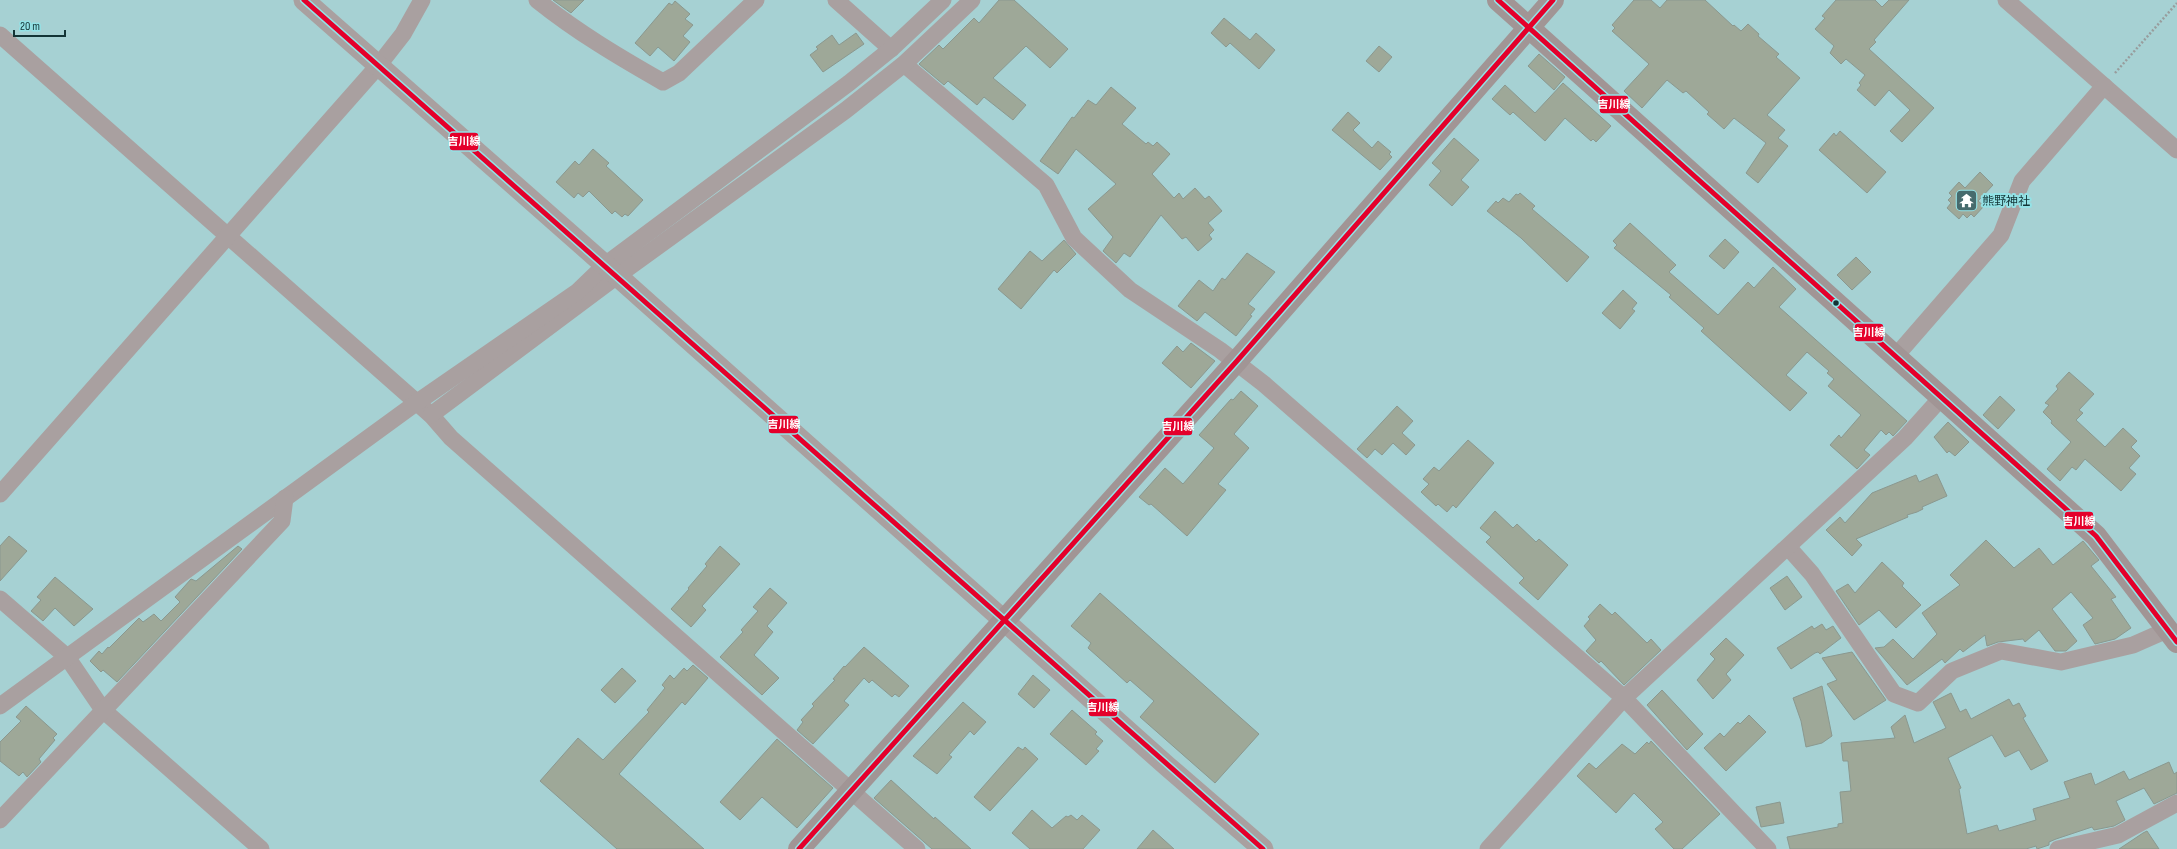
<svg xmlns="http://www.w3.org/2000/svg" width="2177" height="849" viewBox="0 0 2177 849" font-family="'Sofia Sans Condensed','Noto Sans JP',sans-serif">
	<rect width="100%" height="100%" fill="#a6d1d3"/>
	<g fill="#9ea898" stroke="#8a988f">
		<path d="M553 0H584L571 13Z"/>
		<path d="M999 0H1014L1068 49 1050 68 1026 46 993 78 1026 105 1013 120 984 97 977 105 948 81 944 85 919 64 939 45 943 49 974 18 979 23Z"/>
		<path d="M1634 0H1651L1660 8 1667 0H1705L1733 26 1734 25 1741 31 1748 24 1759 34 1758 36 1779 54 1776 57 1800 78 1767 115 1785 130 1778 138 1788 146 1758 183 1746 173 1766 143 1734 118 1724 129 1707 114 1709 112 1686 91 1683 93 1667 80 1642 108 1624 91 1649 64 1612 31 1615 28 1612 25Z"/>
		<path d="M1836 0H1875L1882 7 1889 0H1909L1874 40 1876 42 1869 49 1934 108 1902 142 1890 131 1910 110 1889 90 1875 106 1857 90 1861 85 1859 83 1865 75 1846 59 1841 64 1830 53 1834 46 1815 29 1825 18 1822 16Z"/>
		<path d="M675 1 690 14 685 19 693 25 683 36 690 42 674 61 658 47 650 56 635 43 669 3 672 5Z"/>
		<path d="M1224 18 1250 40 1256 33 1275 50 1259 69 1230 43 1226 47 1211 33Z"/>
		<path d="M856 33 864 44 823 72 810 55 818 49 816 47 832 35 839 45Z"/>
		<path d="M1379 46 1392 57 1379 72 1366 61Z"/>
		<path d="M1539 54 1565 77 1554 90 1528 66Z"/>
		<path d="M1563 83 1611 126 1596 142 1593 139 1591 141 1565 118 1545 141 1513 112 1510 115 1492 99 1505 85 1535 113Z"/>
		<path d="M1111 87 1136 108 1122 124 1146 144 1148 142 1153 146 1157 142 1170 154 1152 174 1174 198 1179 193 1183 199 1195 188 1205 199 1209 196 1222 211 1208 223 1214 230 1209 235 1212 239 1198 251 1186 237 1182 239 1161 215 1130 257 1124 253 1116 263 1103 251 1113 237 1088 209 1116 184 1076 149 1058 174 1040 161 1072 117 1074 118 1088 100 1096 105Z"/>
		<path d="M1348 112 1360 123 1353 130 1372 148 1378 141 1391 152 1389 154 1392 157 1380 170 1332 130Z"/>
		<path d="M1840 131 1886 172 1867 193 1819 150 1834 133 1836 136Z"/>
		<path d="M1454 138 1479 160 1461 180 1469 187 1452 206 1429 185 1441 171 1432 163Z"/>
		<path d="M593 149 609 163 606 166 643 200 628 216 625 214 622 217 615 211 612 214 589 191 583 197 578 193 574 198 556 182 575 161 579 165Z"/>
		<path d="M1980 172 1993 185 1978 201 1984 206 1974 217 1971 214 1967 218 1963 214 1959 219 1947 208 1951 203 1948 200 1952 196 1949 193 1959 182 1965 188Z"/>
		<path d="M1520 193 1535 206 1532 209 1589 257 1567 282 1521 238 1487 211 1496 201 1498 203 1503 198 1509 202 1516 194 1518 195Z"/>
		<path d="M1630 223 1676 265 1669 272 1718 315 1748 282 1754 288 1773 267 1796 289 1779 307 1907 421 1893 436 1889 432 1886 435 1881 430 1864 450 1870 455 1857 469 1830 445 1839 435 1841 438 1861 415 1828 386 1834 379 1827 373 1829 371 1807 352 1786 375 1807 393 1790 411 1701 331 1704 328 1669 297 1671 295 1614 248 1617 245 1613 241Z"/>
		<path d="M1725 239 1739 252 1724 269 1709 256Z"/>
		<path d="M1064 240 1076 254 1057 273 1054 270 1021 309 998 289 1030 251 1042 261Z"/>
		<path d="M1247 253 1275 272 1248 304 1255 309 1250 315 1252 316 1236 336 1205 312 1197 321 1178 306 1199 280 1213 291 1222 278 1225 280Z"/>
		<path d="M1856 257 1871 272 1852 290 1837 275Z"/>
		<path d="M1623 290 1637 303 1632 309 1635 311 1620 329 1602 313Z"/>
		<path d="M1191 343 1215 361 1191 388 1162 363 1177 346 1183 352Z"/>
		<path d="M2069 372 2094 394 2079 410 2083 413 2076 420 2105 447 2123 428 2137 441 2131 447 2140 456 2129 468 2136 474 2121 491 2085 459 2076 470 2072 467 2060 481 2047 469 2071 442 2051 423 2052 421 2043 412 2049 405 2045 403 2058 389 2056 386Z"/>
		<path d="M1241 391 1258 406 1234 434 1249 448 1218 484 1226 490 1187 536 1151 504 1149 505 1139 497 1165 468 1183 484 1214 448 1199 435 1231 399 1233 400Z"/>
		<path d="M2000 396 2015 410 1998 429 1983 415Z"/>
		<path d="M1397 406 1413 421 1402 433 1415 445 1406 455 1393 443 1382 455 1375 449 1367 458 1357 449Z"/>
		<path d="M1948 422 1969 442 1955 456 1949 451 1947 453 1934 437Z"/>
		<path d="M1468 440 1494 463 1456 508 1453 505 1447 512 1438 504 1436 506 1421 492 1429 484 1423 479 1434 467 1439 471Z"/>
		<path d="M1937 474 1947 496 1922 507 1923 509 1917 512 1907 515 1908 517 1856 539 1862 545 1852 556 1826 530 1840 517 1845 523 1872 493 1916 475 1919 482Z"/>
		<path d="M1495 511 1513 528 1517 524 1536 542 1539 539 1568 565 1538 600 1519 583 1524 578 1486 542 1491 537 1480 528Z"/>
		<path d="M9 536 27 551 0 581V546Z"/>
		<path d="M1986 540 2014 568 2039 548 2053 565 2083 541 2099 560 2091 566 2116 597 2111 599 2131 628 2115 639 2095 644 2083 625 2093 618 2071 592 2052 609 2077 641 2066 651H2055L2039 630 2025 642 2023 639 1998 642 1987 646 1985 635 1963 652 1960 649 1945 663 1942 659 1907 685 1875 648 1884 647 1893 639 1913 659 1937 634 1922 613 1960 585 1950 575Z"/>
		<path d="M238 546 242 549 117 682 103 670 101 672 90 661 99 651 102 654 108 647 109 648 139 618 143 622 154 614 161 621 180 602 175 597 191 579 196 581Z"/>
		<path d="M720 546 740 564 702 606 706 610 691 627 671 609 689 589 688 588 707 566 705 564Z"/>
		<path d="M1882 562 1904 583 1902 586 1921 605 1896 628 1879 610 1859 625 1836 591 1848 584 1855 593Z"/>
		<path d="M1787 576 1802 597 1785 610 1770 588Z"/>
		<path d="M55 577 93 609 74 626 55 608 43 621 31 611 41 600 37 597Z"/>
		<path d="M770 588 787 603 767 626 773 632 754 655 779 678 762 695 720 657 743 632 741 630 758 611 753 607Z"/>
		<path d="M1100 593 1259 734 1215 783 1140 717 1154 701 1130 680 1127 683 1116 673 1088 648 1091 643 1071 626Z"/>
		<path d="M1600 604 1612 615 1615 612 1647 643 1651 639 1661 650 1624 685 1601 661 1599 663 1586 651 1596 640 1584 626 1590 619 1588 617Z"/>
		<path d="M1822 624 1826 630 1833 626 1841 638 1820 654 1818 652 1815 653 1791 669 1777 648 1812 626 1814 629Z"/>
		<path d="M1726 638 1744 655 1726 674 1731 680 1713 699 1697 680 1715 659 1710 654Z"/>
		<path d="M864 647 909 686 899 697 895 694 892 697 872 680 869 683 864 678 844 701 849 705 813 744 797 730 803 722 801 720 814 706 812 704 835 680 833 679 844 666 845 667Z"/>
		<path d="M1852 652 1886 700 1854 720 1827 684 1837 680 1822 658Z"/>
		<path d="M693 665 708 678 685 705 682 702 619 774 704 849H617L540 781 578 738 603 760 649 712 647 710 665 688 662 685 670 675 674 679 684 668 687 671Z"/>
		<path d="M622 668 636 681 615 703 601 690Z"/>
		<path d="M1033 675 1050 690 1034 708 1018 694Z"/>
		<path d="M1822 686 1832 736 1822 743 1806 747 1801 721 1793 698Z"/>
		<path d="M1662 690 1703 734 1687 750 1647 705Z"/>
		<path d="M1951 693 1960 712 1966 709 1971 719 2009 699 2013 706 2019 703 2026 716 2023 718 2048 761 2031 770 2019 750 2005 757 1992 735 1948 758 1961 788 1959 789 1967 834 1997 825 1999 831 2036 820 2033 809 2070 798 2064 782 2091 773 2095 785 2124 771 2129 780 2169 762 2174 774 2177 772V793L2154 804 2144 788 2116 801 2125 820 2114 826 2094 830 2092 827 2056 839 2049 842V845L2037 849 2036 846 2026 849H1790L1787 837 1838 827V824L1843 823 1840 792 1851 791 1848 761H1843L1841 743 1895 738 1891 727 1905 715 1914 743 1946 728 1933 702Z"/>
		<path d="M963 702 986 722 974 735 970 731 949 755 952 757 937 774 913 756Z"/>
		<path d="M26 706 57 734 53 738 55 740 39 759 41 762 27 777 23 772 19 776 0 761V742L21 721 16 717Z"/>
		<path d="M1072 710 1097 732 1095 734 1103 741 1096 749 1099 751 1086 765 1050 734Z"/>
		<path d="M1749 715 1766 732 1726 771 1704 748 1720 733 1724 737 1738 722 1740 724Z"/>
		<path d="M777 739 833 788 797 828 762 797 740 820 720 802Z"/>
		<path d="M1651 741 1720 814 1682 849H1674L1655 829 1663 822 1634 793 1616 813 1577 776 1589 763 1596 769 1622 744 1635 754 1647 742 1649 744Z"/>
		<path d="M1018 747 1023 750 1025 747 1038 759 990 811 974 797Z"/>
		<path d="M891 780 934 819 935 817 971 849H932L874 798Z"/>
		<path d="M1780 802 1784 823 1761 827 1756 807Z"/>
		<path d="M1032 810 1052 828 1066 816 1068 817 1071 815 1077 820 1082 815 1100 830 1083 849H1030L1012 833Z"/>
		<path d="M1153 830 1174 849H1137Z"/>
		<path d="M2147 831 2159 849H2119L2143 833Z"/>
	</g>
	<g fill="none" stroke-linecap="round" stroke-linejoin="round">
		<path stroke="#989d9d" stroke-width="2.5" stroke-dasharray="2 2" stroke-linecap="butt" d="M2115 73 2177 3"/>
		<g stroke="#a9a0a0" stroke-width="17">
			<path d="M537 0C577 32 619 57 663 82L679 73 756 0"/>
			<path d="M836 0 891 49"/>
			<path d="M2006 0 2177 150"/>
			<path d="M0 35 431 415 451 438 917 849"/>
			<path d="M904 64 1046 185 1074 238 1130 290 1220 350 1264 384 1624 698 1768 849"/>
			<path d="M1895 357 2001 235 2022 181 2104 86"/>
			<path d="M431 415 617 276 846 110 904 64 972 0"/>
			<path d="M0 494 378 66 403 34 422 0"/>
			<path d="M1788 547 1812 574 1894 694 1918 703 1952 671 2001 651 2061 662 2133 645 2167 630"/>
			<path d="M0 599 67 657 103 710 261 849"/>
			<path d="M0 706 416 403 577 292 605 265 849 83 891 49 943 0"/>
			<path d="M0 820 282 521 285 498"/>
			<path d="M1488 849 1624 698 1905 438 1941 398"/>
			<path d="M2058 849 2118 835 2177 803"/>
		</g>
		<path stroke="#a9a0a0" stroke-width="21" d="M304 0 605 265 1167 766 1263 849"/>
		<g stroke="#a19595" stroke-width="22">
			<path d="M1498 0 2096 536 2177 642"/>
			<path d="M799 849 1236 362 1553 0"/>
		</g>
		<defs>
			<g id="bus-1">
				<path d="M304 0 1263 849"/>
				<path d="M1498 0 2096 536 2177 642"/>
				<path d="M799 849 1236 362 1553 0"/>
			</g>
		</defs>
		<use href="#bus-1" stroke="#93e2e6" stroke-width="8"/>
		<use href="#bus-1" stroke="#e4002b" stroke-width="5"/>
	</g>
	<defs>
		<symbol id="temple-square" viewBox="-11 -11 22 22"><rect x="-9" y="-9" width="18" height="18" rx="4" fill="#466b6d" stroke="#93e2e6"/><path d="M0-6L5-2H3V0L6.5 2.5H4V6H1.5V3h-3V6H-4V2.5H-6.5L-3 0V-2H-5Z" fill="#fff"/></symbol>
	</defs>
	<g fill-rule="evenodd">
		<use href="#temple-square" x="1954" y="188" width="25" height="25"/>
	</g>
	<circle fill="#133436" stroke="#93e2e6" stroke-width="1.5" cx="1836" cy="303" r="3.5"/>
	<g text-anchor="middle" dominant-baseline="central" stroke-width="4" stroke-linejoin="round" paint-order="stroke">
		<g font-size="12" fill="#133436" stroke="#93e2e6" text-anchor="start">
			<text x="1982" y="201">熊野神社</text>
		</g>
	</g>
	<g stroke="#93e2e6" stroke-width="1.5">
		<rect x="1599" y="95" width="30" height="19" rx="4" fill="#e4002b"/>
		<rect x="449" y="132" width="30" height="19" rx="4" fill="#e4002b"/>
		<rect x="1854" y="323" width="30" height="19" rx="4" fill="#e4002b"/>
		<rect x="768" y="415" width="31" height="19" rx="4" fill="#e4002b"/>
		<rect x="1163" y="417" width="30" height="19" rx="4" fill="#e4002b"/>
		<rect x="2064" y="511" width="30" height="19" rx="4" fill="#e4002b"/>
		<rect x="1088" y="698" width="30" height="19" rx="4" fill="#e4002b"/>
	</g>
	<g font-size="11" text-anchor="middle" font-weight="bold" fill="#fff">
		<text x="1614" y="108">吉川線</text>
		<text x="464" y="145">吉川線</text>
		<text x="1869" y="336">吉川線</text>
		<text x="784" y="428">吉川線</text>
		<text x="1178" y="430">吉川線</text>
		<text x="2079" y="525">吉川線</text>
		<text x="1103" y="711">吉川線</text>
	</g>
	<path d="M14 30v6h51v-6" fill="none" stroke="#133436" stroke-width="2"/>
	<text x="20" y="30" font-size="12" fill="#133436" stroke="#93e2e6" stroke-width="3" paint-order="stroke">20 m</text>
</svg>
